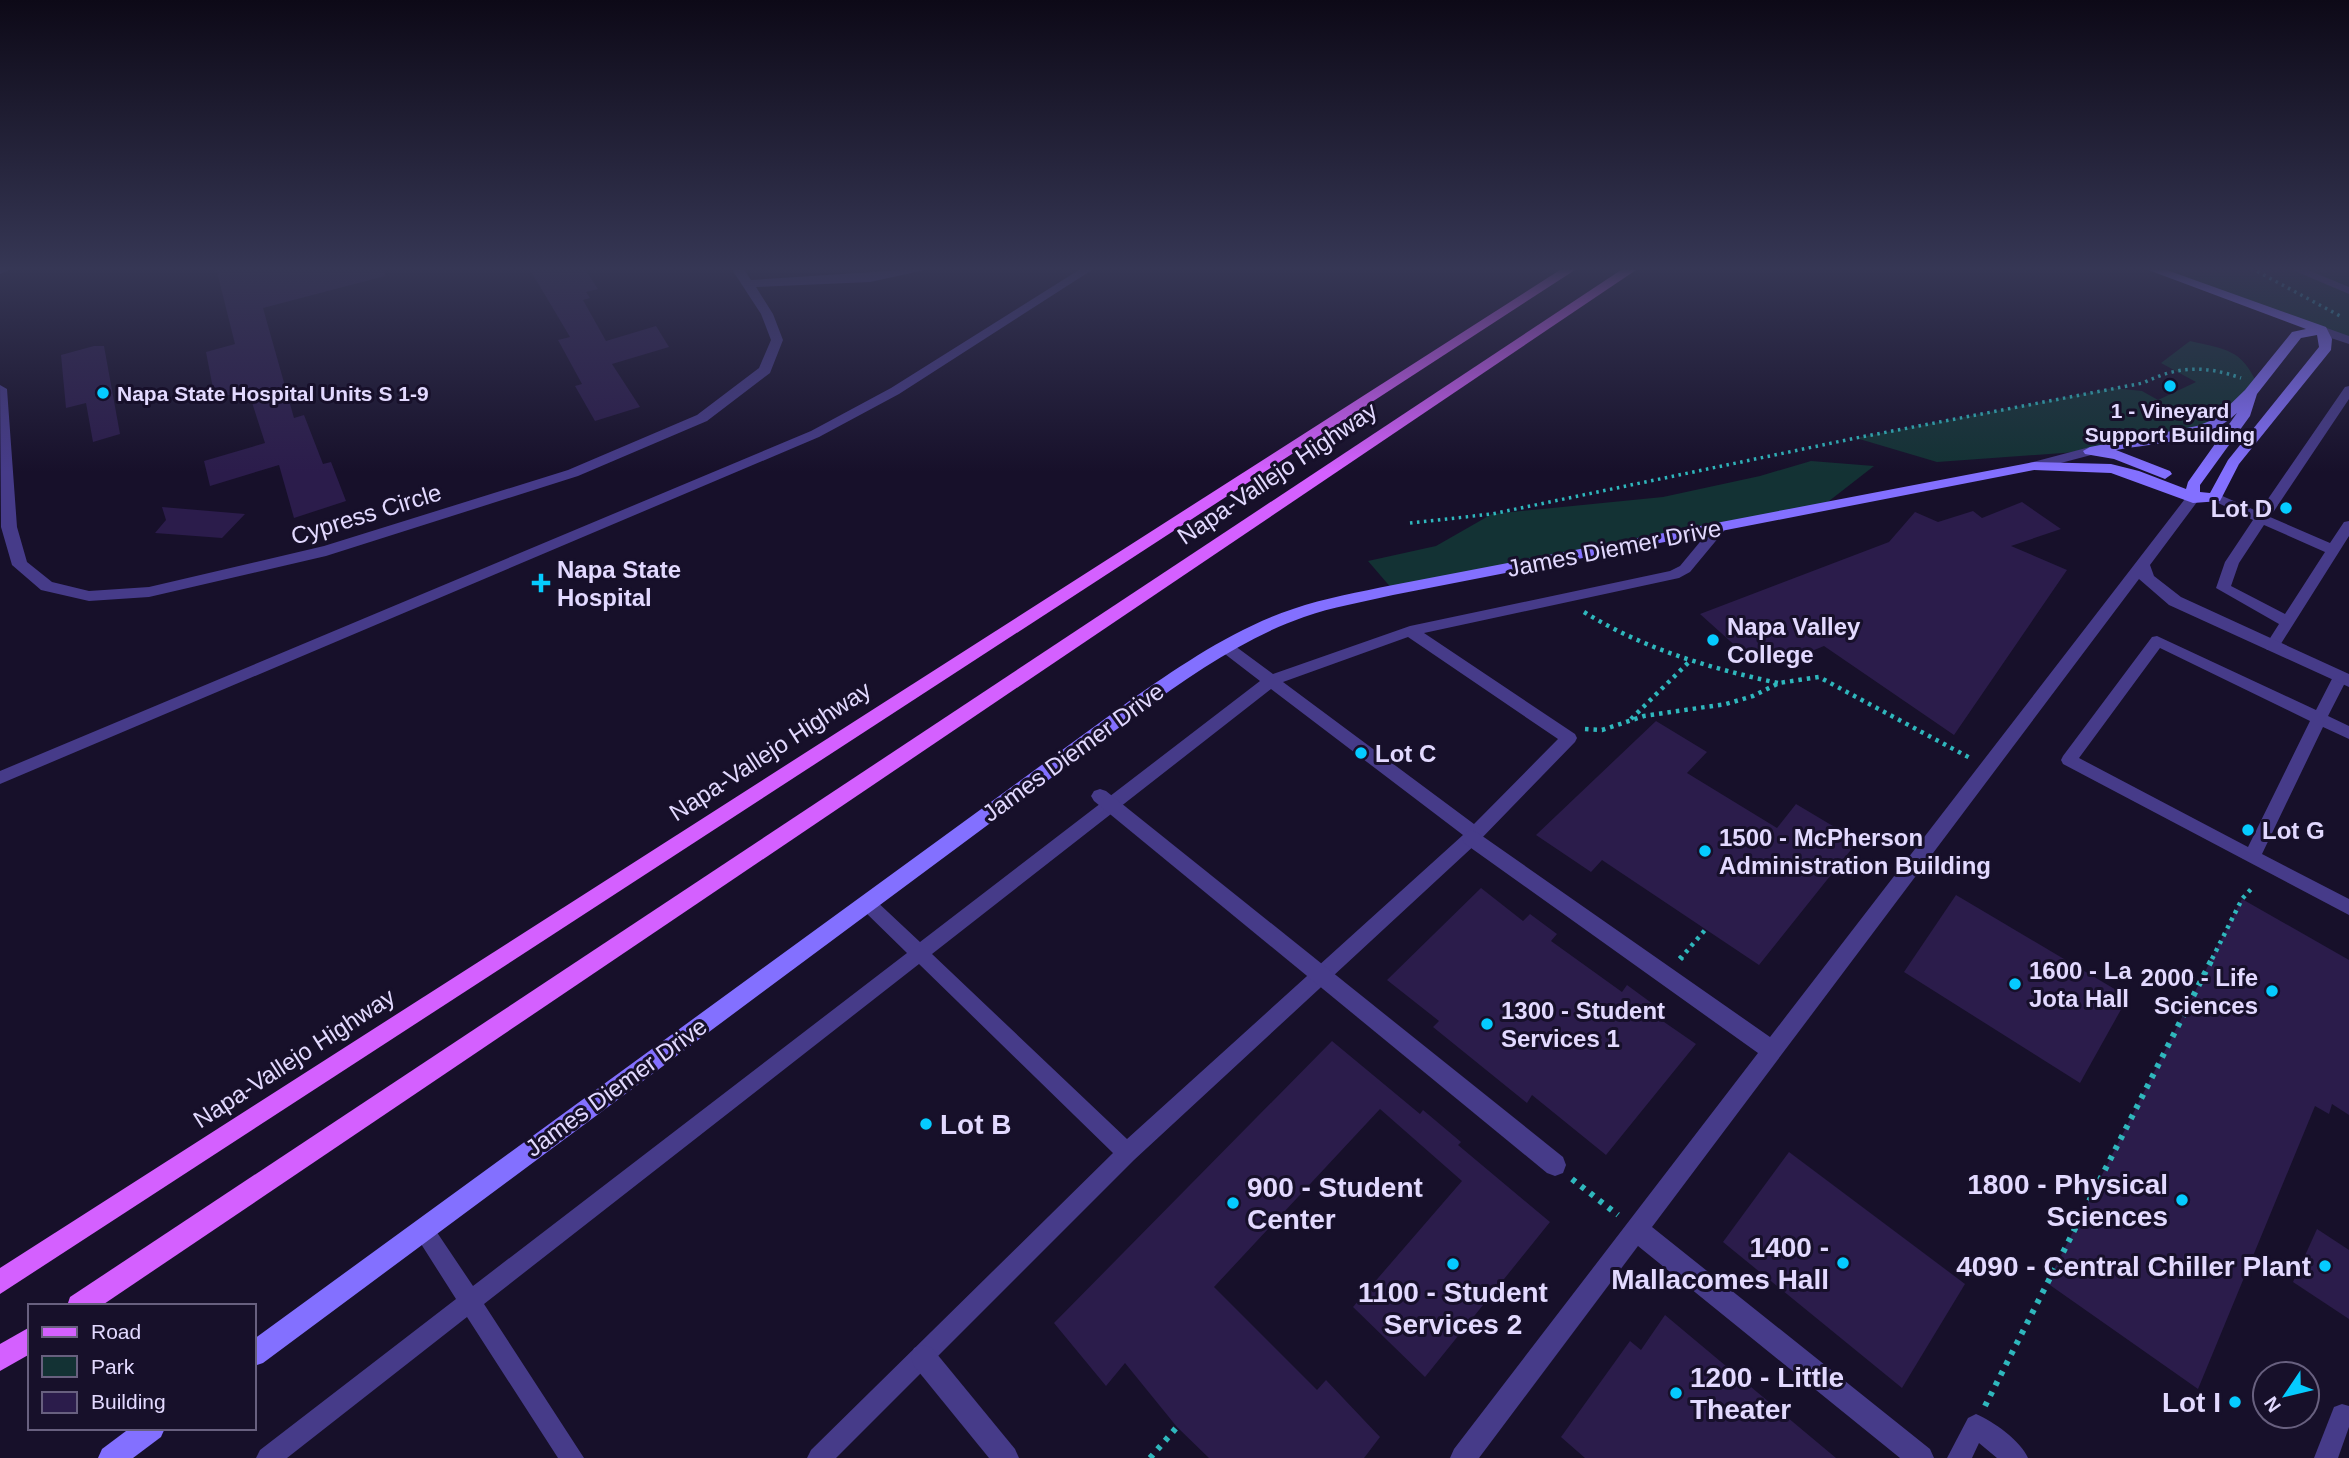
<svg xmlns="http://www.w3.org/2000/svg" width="2349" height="1458" viewBox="0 0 2349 1458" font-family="Helvetica,sans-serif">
	<rect width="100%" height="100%" fill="#17102a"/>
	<g fill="#133234">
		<path d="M2149 268H2349V340Z"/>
		<path d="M2190 341C2225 349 2242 349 2257 384L2220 422 2090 451 1937 462 1856 438 2114 388 2142 391 2158 400 2196 382 2161 363Z"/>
		<path d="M1811 461 1874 466 1820 508 1393 590 1368 561 1436 546 1492 514 1663 497 1760 476Z"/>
	</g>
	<g fill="#2b1c4b">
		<path d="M216 268H384L385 276 263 308 294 418 304 415 323 464 331 462 346 501 294 518 279 465 210 486 204 461 265 443 248 390 215 399 206 352 235 344Z"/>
		<path d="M529 268H584L598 289 586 292 590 298 583 300 606 341 656 326 669 347 612 364 640 407 595 421 575 386 582 384 558 340 570 337Z"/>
		<path d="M94 346H104L120 434 93 442 86 403 66 408 61 355Z"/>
		<path d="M2022 502 2061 529 2011 546 2067 570 1954 735 1824 646 1792 659 1779 651 1750 659 1700 614 1889 542 1915 512 1938 522 1973 511 1982 518Z"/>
		<path d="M162 507 245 514 222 538 155 533 166 520Z"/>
		<path d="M1656 721 1707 752 1687 773 1777 828 1796 804 1858 841 1759 965 1602 860 1591 872 1536 835Z"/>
		<path d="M1481 888 1523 921 1530 914 1557 934 1551 941 1622 992 1627 985 1657 1007 1651 1013 1696 1044 1606 1155 1532 1095 1527 1103 1433 1027 1439 1021 1387 980Z"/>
		<path d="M1956 895 2128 997 2080 1083 1904 972Z"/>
		<path d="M2242 899 2349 960V1115L2332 1104 2329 1114 2315 1106 2198 1389 2047 1283Z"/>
		<path d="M1332 1041 1420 1114 1423 1110 1461 1142 1458 1145 1550 1222 1425 1377 1353 1307 1462 1181 1380 1109 1214 1287 1317 1390 1326 1380 1380 1437 1364 1458H1209L1177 1427 1125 1363 1106 1386 1054 1323Z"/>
		<path d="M1789 1152 1965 1284 1902 1388 1723 1242Z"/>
		<path d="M2317 1229 2349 1250V1319L2293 1282Z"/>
		<path d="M1665 1315 1836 1458H1585L1561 1437 1630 1341 1641 1350Z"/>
	</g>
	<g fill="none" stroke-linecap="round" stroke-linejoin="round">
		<g stroke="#2fb7bd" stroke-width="3.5" stroke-dasharray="2.5 4.5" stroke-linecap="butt">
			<path d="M2251 268 2342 317"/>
			<path d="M1410 523 1492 514 1856 438 2143 383C2178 366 2204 365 2241 378"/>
		</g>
		<g stroke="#2fb7bd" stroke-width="4.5" stroke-dasharray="3.5 5" stroke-linecap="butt">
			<path d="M1584 612C1644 649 1709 668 1778 683"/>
			<path d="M1631 719 1691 660"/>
			<path d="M1585 729 1602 730 1644 716 1726 704 1753 696 1779 683 1819 677 1972 759"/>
			<path d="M1680 959 1705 930"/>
			<path d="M2212 959 2242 899 2252 888"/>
		</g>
		<g stroke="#2fb7bd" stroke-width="6" stroke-dasharray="4.5 7" stroke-linecap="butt">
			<path d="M1680 959 1682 957"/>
			<path d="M1572 1179 1618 1215"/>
			<path d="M1985 1406 2213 957"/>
			<path d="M1150 1458 1177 1427"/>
		</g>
		<g fill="#463b89" fill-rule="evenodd">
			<path d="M1082 268H1095L899 394 819 437 0 784V771L811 431 891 388Z"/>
			<path d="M2288 268H2303L2349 287V294Z"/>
			<path d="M2349 386V399L2270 517 2330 543 2344 522 2349 521V536L2277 650H2267L2265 646 2279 624 2216 588 2225 562 2253 520 2208 498 2210 495H2220L2259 512 2345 387ZM2264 525 2325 552 2285 614 2231 586 2239 563Z"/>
			<path d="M1719 524 1726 528 1724 531 1690 572 1679 578 1424 633 1575 734 1577 738 1575 742 1477 843 1134 1160 836 1458H807L811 1450 1113 1153 919 964 484 1304 584 1458H558L467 1317 287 1458H256L260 1450 456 1299 416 1236 413 1229 416 1222 423 1219 430 1222 473 1286 907 953 861 908 858 903 861 898 867 896 873 898 920 942 1260 681 1221 651 1219 647 1221 643H1231L1273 674 1410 626 1670 571 1680 566 1714 525ZM1408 637 1558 739 1474 824 1283 682ZM1271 689 1463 835 1127 1139 932 954Z"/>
			<path d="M2157 636 2316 710 2335 673H2345L2348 677 2328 716 2349 726V739L2323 727 2262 854 2349 899V915L2063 764 2061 760 2063 756 2152 637ZM2160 648 2310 721 2248 847 2079 758Z"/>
			<path d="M2342 1404 2349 1406V1427L2338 1458H2314L2334 1407Z"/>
			<path d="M1976 1414C1993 1421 2021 1441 2028 1458H1997L1979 1443 1972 1458H1947L1968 1418Z"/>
		</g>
		<g fill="#463b89" fill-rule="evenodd">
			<path d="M0 268H14L0 274Z"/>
			<path d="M731 268H743L751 280 934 268 870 282 756 287 773 314 783 340 770 373 707 421 578 476 326 556 149 597 89 601 41 590 12 565 1 527 0 385 7 389 17 527 27 562 52 582 89 591 149 587 324 546 568 470 697 415 759 368 771 340 761 314Z"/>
			<path d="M2321 326 2349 336V344L2316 333V327Z"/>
			<path d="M2090 447 2097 451 2095 454 2034 470 2027 466 2029 463Z"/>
			<path d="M2193 493 2200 498 2150 565 2154 576 2181 597 2349 674V687L2169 605 2139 579 1652 1227 1930 1449 1934 1458H1900L1638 1246 1479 1458H1450L1454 1449 1758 1053 1464 843 1462 838 1464 833 1471 830 1478 833 1770 1037 2188 495Z"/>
			<path d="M1100 789 1106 791 1563 1157 1566 1165 1563 1173 1555 1176 1547 1173 1094 801 1091 796 1094 791Z"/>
			<path d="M923 1345 932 1348 1015 1449 1019 1458H989L914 1366 911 1357 914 1348Z"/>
		</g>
		<g fill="#8370ff" fill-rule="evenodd">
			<path d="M2143 268H2161L2326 327 2332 339 2331 350 2239 464 2220 501 2193 503 2111 473 2034 470 1393 595C1363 602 1332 607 1304 617 1244 638 1191 675 1140 712L263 1363 254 1366V1339L1128 702C1180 666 1233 629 1293 609 1325 598 1359 592 1393 585L2034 462 2111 464 2139 471 2186 489 2188 482 2237 413C2207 442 2155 443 2116 450L2170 471 2172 474 2165 479 2114 459 2085 454 2083 451 2090 447 2197 426 2215 419 2245 390 2292 332 2306 329ZM2317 335 2319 347 2228 460 2210 493 2200 492V485L2250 416 2257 394 2301 338Z"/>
			<path d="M130 1428H165L161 1437 133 1458H98L102 1449Z"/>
		</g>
		<g fill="#d460ff" fill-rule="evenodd">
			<path d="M1563 268H1578L0 1294V1268Z"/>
			<path d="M1624 268H1639L101 1306H67L70 1297Z"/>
			<path d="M30 1327V1354L0 1371V1344Z"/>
		</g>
	</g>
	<linearGradient id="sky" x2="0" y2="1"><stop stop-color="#0d0917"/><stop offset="0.57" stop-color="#363755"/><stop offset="1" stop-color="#363755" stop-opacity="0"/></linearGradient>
	<rect width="2349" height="472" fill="url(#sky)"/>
	<g fill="#05cbff" stroke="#17102a" stroke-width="2.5">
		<circle cx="2170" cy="386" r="7"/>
		<circle cx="103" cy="393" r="7"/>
		<circle cx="2286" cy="508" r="7"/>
		<path d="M537.5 572.5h7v7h7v7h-7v7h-7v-7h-7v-7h7z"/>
		<circle cx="1713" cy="640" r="7"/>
		<circle cx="1361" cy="753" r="7"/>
		<circle cx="2248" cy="830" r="7"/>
		<circle cx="1705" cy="851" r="7"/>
		<circle cx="2015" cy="984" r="7"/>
		<circle cx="2272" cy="991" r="7"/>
		<circle cx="1487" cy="1024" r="7"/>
		<circle cx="926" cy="1124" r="7"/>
		<circle cx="2182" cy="1200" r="7"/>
		<circle cx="1233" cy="1203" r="7"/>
		<circle cx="1843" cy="1263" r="7"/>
		<circle cx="1453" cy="1264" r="7"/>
		<circle cx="2325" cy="1266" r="7"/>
		<circle cx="1676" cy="1393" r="7"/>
		<circle cx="2235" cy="1402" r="7"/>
	</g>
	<g text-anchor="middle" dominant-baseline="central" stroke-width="6" stroke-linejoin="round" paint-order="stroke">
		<g font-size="21" font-weight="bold" fill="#e2d9ff" stroke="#17102a" text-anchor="start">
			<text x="117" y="393">Napa State Hospital Units S 1-9</text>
			<text x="2170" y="410" text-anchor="middle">1 - Vineyard<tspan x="2170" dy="24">Support Building</tspan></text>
		</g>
		<g font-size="24" fill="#e2d9ff" stroke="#17102a">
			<text transform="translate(1277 473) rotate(-34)">Napa-Vallejo Highway</text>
			<text transform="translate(366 514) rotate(-17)">Cypress Circle</text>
			<text transform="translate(1614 548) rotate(-11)">James Diemer Drive</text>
			<text transform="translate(770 751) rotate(-33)">Napa-Vallejo Highway</text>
			<text transform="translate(1073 752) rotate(-36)">James Diemer Drive</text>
			<text transform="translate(294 1058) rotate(-33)">Napa-Vallejo Highway</text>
			<text transform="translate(616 1087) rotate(-36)">James Diemer Drive</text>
		</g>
		<g font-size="24" font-weight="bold" fill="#e2d9ff" stroke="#17102a" text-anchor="start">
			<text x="2272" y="508" text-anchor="end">Lot D</text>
			<text x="557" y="569">Napa State<tspan x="557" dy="28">Hospital</tspan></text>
			<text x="1727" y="626">Napa Valley<tspan x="1727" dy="28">College</tspan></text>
			<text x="1375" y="753">Lot C</text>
			<text x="2262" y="830">Lot G</text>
			<text x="1719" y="837">1500 - McPherson<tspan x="1719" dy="28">Administration Building</tspan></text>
			<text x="2029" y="970">1600 - La<tspan x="2029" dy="28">Jota Hall</tspan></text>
			<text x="2258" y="977" text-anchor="end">2000 - Life<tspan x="2258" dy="28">Sciences</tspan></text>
			<text x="1501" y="1010">1300 - Student<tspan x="1501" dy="28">Services 1</tspan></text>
		</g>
		<g font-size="28" font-weight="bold" fill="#e2d9ff" stroke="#17102a" text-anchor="end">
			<text x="940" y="1124" text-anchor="start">Lot B</text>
			<text x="2168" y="1184">1800 - Physical<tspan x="2168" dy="32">Sciences</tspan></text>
			<text x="1247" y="1187" text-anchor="start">900 - Student<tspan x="1247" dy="32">Center</tspan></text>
			<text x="1829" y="1247">1400 -<tspan x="1829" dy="32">Mallacomes Hall</tspan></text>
			<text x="2311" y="1266">4090 - Central Chiller Plant</text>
			<text x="1453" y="1292" text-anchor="middle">1100 - Student<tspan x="1453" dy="32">Services 2</tspan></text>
			<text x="1690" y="1377" text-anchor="start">1200 - Little<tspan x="1690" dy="32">Theater</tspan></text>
			<text x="2221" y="1402">Lot I</text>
		</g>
	</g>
	<rect x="28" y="1304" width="228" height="126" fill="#17102a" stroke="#68607f" stroke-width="2"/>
	<rect x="42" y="1327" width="35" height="10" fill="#d460ff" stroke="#68607f" stroke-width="2"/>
	<text x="91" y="1339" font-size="21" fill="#e2d9ff">Road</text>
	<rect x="42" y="1356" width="35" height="21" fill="#133234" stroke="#68607f" stroke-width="2"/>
	<text x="91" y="1374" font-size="21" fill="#e2d9ff">Park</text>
	<rect x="42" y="1392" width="35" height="21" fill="#2b1c4b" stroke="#68607f" stroke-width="2"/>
	<text x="91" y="1409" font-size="21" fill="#e2d9ff">Building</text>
	<g transform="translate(2286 1395) rotate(235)"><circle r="33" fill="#17102a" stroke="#68607f" stroke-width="2"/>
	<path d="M0-5L12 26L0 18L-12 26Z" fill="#05cbff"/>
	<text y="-10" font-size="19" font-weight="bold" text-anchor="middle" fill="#e2d9ff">N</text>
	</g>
</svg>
